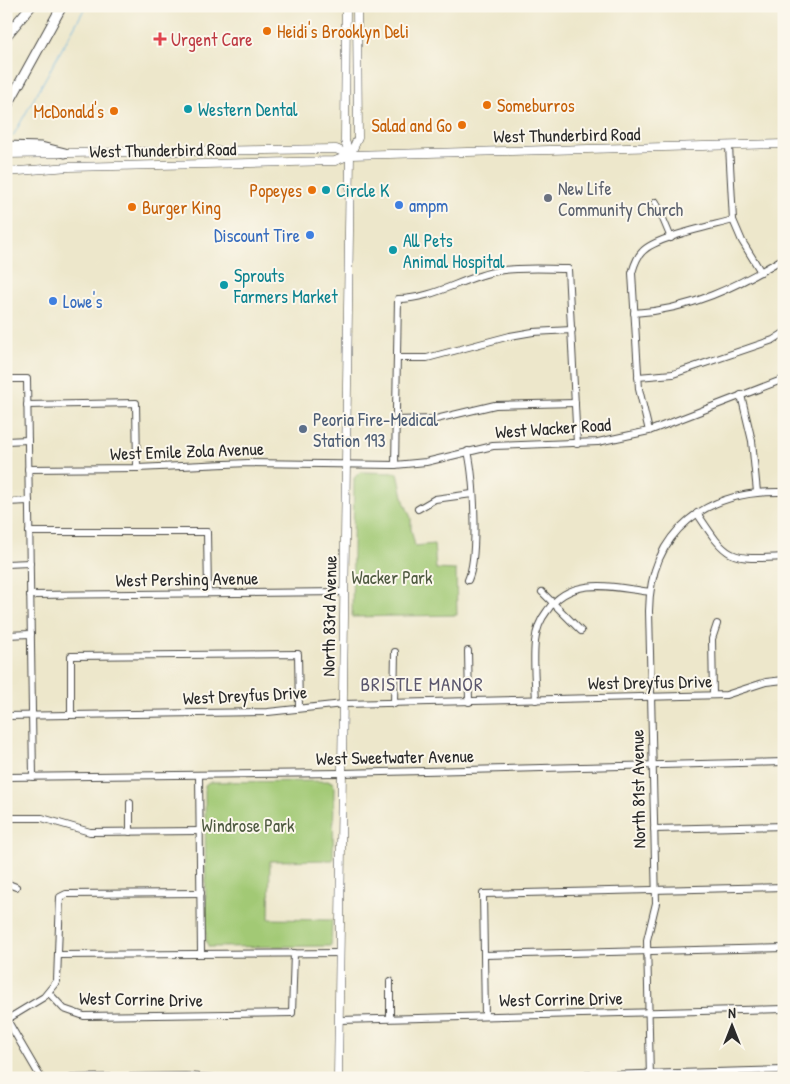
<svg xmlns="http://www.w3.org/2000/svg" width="790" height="1084" viewBox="0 0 790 1084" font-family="'Patrick Hand',sans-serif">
	<rect width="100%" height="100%" fill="#fbf7ec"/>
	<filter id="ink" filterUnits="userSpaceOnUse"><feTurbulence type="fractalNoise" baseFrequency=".02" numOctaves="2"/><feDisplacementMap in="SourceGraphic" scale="10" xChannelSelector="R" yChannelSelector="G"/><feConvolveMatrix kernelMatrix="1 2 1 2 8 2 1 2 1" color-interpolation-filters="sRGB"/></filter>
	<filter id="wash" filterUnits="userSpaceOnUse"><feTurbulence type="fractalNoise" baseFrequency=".0096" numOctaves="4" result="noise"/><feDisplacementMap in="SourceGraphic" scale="20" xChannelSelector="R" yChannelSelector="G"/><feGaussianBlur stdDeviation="1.12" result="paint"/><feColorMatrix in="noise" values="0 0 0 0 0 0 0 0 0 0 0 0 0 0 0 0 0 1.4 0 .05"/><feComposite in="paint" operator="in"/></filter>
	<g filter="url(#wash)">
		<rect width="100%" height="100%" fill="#ede7cb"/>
		<g fill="#a2c974" stroke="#667a50">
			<path d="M360 472 398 473 404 501 411 518V529L415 546 434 544 436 569 456 570 457 615 352 617 354 478Z"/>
			<path d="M328 781 332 782 334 786 333 860 270 861 269 919 332 920 331 946 209 947 206 942 205 785 209 782Z"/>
		</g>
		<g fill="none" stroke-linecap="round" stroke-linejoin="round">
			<path stroke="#69b3e1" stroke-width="1" d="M13 136 86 6"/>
		</g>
	</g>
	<g filter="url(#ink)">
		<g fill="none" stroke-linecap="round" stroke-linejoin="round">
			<defs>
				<g id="minor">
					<path d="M729 146 733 220 742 241 761 272"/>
					<path d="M656 202 671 238"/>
					<path d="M634 313C690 310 736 287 784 258"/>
					<path d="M397 358H427L510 336 533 332 572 330"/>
					<path d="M638 377 673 374 773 340 784 333"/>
					<path d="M6 379H27L33 777"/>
					<path d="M741 395 752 441 757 492"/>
					<path d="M27 405 136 403 137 468"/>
					<path d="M396 420 436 419 495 405 575 403"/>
					<path d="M649 431 639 389 632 273C634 266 636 258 642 252 655 237 712 226 733 220"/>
					<path d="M6 441 28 440"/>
					<path d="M395 465 398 299C435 299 463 277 498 271 520 267 545 269 568 269L577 444"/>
					<path d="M28 469 137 468 248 463 395 465 426 462 493 446 598 442 649 431 784 379"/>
					<path d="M6 502 29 501"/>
					<path d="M418 509 435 499 472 494"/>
					<path d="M697 513C728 560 728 560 784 557"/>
					<path d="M29 532H207L208 593"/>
					<path d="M6 564 30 563"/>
					<path d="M468 580C479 556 474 478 468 451"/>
					<path d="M542 592 581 631"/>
					<path d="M30 595 344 592"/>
					<path d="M6 635 31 634"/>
					<path d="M468 651 469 702"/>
					<path d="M713 695 712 639 717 624"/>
					<path d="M536 700C535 681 533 661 535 642 536 631 540 620 547 611 571 575 614 587 650 592"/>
					<path d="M394 704 395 652"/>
					<path d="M71 715V656L298 654 299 708"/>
					<path d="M6 716 268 712 343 704 726 695 766 682 784 680"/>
					<path d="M199 775 201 953"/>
					<path d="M6 777 342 773 784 762"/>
					<path d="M130 803V832"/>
					<path d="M6 818H42L90 832 200 831"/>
					<path d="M654 829 784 826"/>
					<path d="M6 883 16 887"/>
					<path d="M59 955 340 953"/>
					<path d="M484 955 784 948"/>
					<path d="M390 981V1018"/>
					<path d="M49 993 64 1009 84 1016 292 1013 294 953"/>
					<path d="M485 1016 483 894 784 887"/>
					<path d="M6 1018 41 1078"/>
					<path d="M6 1020 44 997 57 981 60 897 66 894 201 893"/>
					<path d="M339 1020 784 1009"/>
					<path d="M72 1078 185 1076 215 1078"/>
					<path d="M495 1078 784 1070"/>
					<path d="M650 1078 647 940 656 903 649 611C650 530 707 490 784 492"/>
				</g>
				<g id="major">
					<path d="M6 154 336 149 350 155"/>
					<path d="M350 155 358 138 357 6"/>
					<path d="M6 172 69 167 335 161 350 155 784 144"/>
					<path d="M338 1078 350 155 345 141 346 6"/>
				</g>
				<g id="highway">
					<path d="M6 7 7 6"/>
					<path d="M6 36 31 6"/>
					<path d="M6 108 62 6"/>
					<path d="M6 146 41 147 65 153"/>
				</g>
			</defs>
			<use href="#minor" stroke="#484743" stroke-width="8"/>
			<use href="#major" stroke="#484743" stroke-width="9"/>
			<use href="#highway" stroke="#484743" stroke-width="11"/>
			<use href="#minor" stroke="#fff" stroke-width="6"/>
			<use href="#major" stroke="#fff" stroke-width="8"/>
			<use href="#highway" stroke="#fff" stroke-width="9"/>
		</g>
	</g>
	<g fill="#e8710a" stroke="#fbf7ec" stroke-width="2">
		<circle cx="267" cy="31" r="5"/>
		<circle cx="487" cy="105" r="5"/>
		<circle cx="114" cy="111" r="5"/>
		<circle cx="462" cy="125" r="5"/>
		<circle cx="312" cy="190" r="5"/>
		<circle cx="132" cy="207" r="5"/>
	</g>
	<path fill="#e0444e" stroke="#fbf7ec" stroke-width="2" d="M157.5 31.5h5v5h5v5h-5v5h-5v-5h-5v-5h5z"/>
	<g fill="#0f9aa8" stroke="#fbf7ec" stroke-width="2">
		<circle cx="188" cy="109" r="5"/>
		<circle cx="326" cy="190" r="5"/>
		<circle cx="393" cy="250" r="5"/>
		<circle cx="224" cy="285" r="5"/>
	</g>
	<circle fill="#6b7280" stroke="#fbf7ec" stroke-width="2" cx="548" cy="198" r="5"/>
	<g fill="#3f7fe0" stroke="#fbf7ec" stroke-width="2">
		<circle cx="399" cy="205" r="5"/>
		<circle cx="310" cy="235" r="5"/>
		<circle cx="53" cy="301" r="5"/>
	</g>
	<circle fill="#5c6f8a" stroke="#fbf7ec" stroke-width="2" cx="303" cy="429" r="5"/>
	<g text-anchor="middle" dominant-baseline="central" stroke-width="4" stroke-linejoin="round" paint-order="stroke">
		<g font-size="18" fill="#c56008" stroke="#fbf7ec" text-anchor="start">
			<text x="277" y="31">Heidi's Brooklyn Deli</text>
			<text x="497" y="105">Someburros</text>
			<text x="104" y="111" text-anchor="end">McDonald's</text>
			<text x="452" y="125" text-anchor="end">Salad and Go</text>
			<text x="302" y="190" text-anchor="end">Popeyes</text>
			<text x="142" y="207">Burger King</text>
		</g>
		<g font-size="18" fill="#be3a42" stroke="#fbf7ec" text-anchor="start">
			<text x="171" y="39">Urgent Care</text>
		</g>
		<g font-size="18" fill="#0d838f" stroke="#fbf7ec" text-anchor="start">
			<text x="198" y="109">Western Dental</text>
			<text x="336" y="190">Circle K</text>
			<text x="403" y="240">All Pets<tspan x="403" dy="21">Animal Hospital</tspan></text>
			<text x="234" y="275">Sprouts<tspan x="234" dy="21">Farmers Market</tspan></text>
		</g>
		<g font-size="18" fill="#2b2b2b" stroke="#fbf7ec">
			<text transform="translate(567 135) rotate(-1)">West Thunderbird Road</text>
			<text transform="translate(163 150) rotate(-1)">West Thunderbird Road</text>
			<text transform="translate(553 428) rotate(-4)">West Wacker Road</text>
			<text transform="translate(187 451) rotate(-2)">West Emile Zola Avenue</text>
			<text transform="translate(187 579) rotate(-1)">West Pershing Avenue</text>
			<text transform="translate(329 616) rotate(-89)">North 83rd Avenue</text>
			<text transform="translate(650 682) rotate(-1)">West Dreyfus Drive</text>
			<text transform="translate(245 695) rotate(-3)">West Dreyfus Drive</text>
			<text transform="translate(395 757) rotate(-1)">West Sweetwater Avenue</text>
			<text transform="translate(638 789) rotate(-91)">North 81st Avenue</text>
			<text transform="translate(141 999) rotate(1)">West Corrine Drive</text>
			<text transform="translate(561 999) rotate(-1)">West Corrine Drive</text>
		</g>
		<g font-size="18" fill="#5b616d" stroke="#fbf7ec" text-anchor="start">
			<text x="558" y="188">New Life<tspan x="558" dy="21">Community Church</tspan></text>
		</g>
		<g font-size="18" fill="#366cbe" stroke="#fbf7ec" text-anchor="start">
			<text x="409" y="205">ampm</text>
			<text x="300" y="235" text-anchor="end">Discount Tire</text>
			<text x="63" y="301">Lowe's</text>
		</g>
		<g font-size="18" fill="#4e5e75" stroke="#fbf7ec" text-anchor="start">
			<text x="313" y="419">Peoria Fire-Medical<tspan x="313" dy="21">Station 193</tspan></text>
		</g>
		<g font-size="18" fill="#4f5a41" stroke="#fbf7ec">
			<text x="392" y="577">Wacker Park</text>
			<text x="248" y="825">Windrose Park</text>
		</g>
		<g font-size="19" letter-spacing="1" fill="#5c586e" stroke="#fbf7ec">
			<text x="422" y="684">BRISTLE MANOR</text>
		</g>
	</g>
	<rect width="790" height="1084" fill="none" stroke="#fbf7ec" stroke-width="25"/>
	<g transform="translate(732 1026)" stroke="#fbf7ec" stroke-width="4" paint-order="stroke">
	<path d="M0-4L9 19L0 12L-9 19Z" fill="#2b2b2b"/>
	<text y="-8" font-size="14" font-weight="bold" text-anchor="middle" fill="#2b2b2b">N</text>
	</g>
</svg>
